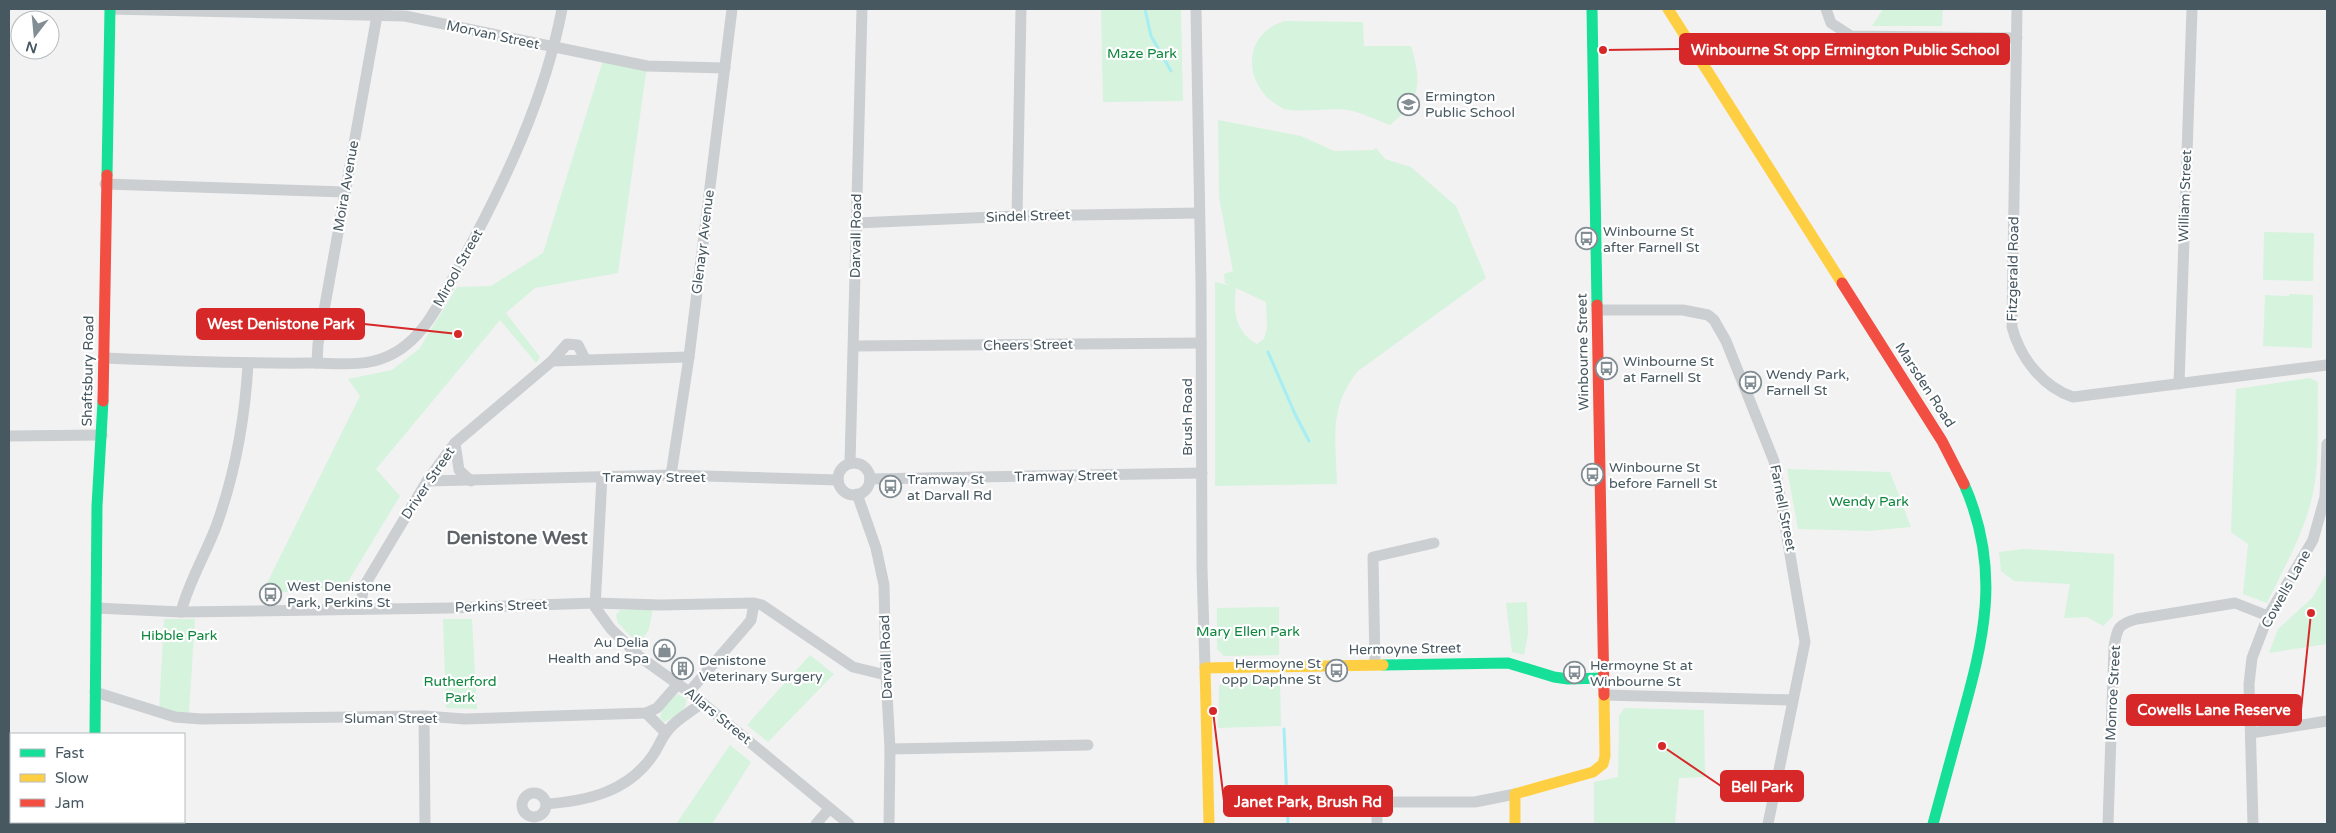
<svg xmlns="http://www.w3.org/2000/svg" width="2336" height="833" viewBox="0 0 2336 833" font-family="'Varela Round',sans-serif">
	<rect width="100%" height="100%" fill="#f3f2f2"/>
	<g fill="#d5f3dd" fill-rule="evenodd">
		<path d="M1101 9H1181L1183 101 1103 102Z"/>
		<path d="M1883 9H1943L1942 26H1872Z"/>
		<path d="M1285 21 1363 22 1364 46H1411C1422 82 1421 101 1390 125 1376 120 1361 112 1347 110 1331 107 1294 114 1282 108 1243 88 1240 34 1285 21Z"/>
		<path d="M604 57 647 66 618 273 535 288 506 313 540 357 536 363 500 320 376 469 400 496 343 590 262 593 360 396 348 379 392 370 419 349 457 287 491 286 543 253Z"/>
		<path d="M1218 120 1301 136 1334 151 1373 150 1376 148 1385 159 1411 167 1456 206 1486 278 1358 371C1328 407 1336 441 1337 484L1215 486V282L1231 286 1225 283 1224 274 1233 271 1219 197ZM1236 288 1266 302 1267 327 1264 339 1257 344C1235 332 1233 311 1236 288Z"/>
		<path d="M2264 232 2314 233 2313 281 2263 280Z"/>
		<path d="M2289 294 2313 295 2312 348 2263 346 2265 295 2289 296Z"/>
		<path d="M2310 378 2318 382C2317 416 2320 460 2313 493 2305 532 2284 567 2267 603L2243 594 2248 544 2231 532 2236 389Z"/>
		<path d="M1787 469 1890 472 1911 527 1870 531 1798 529Z"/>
		<path d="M2023 549 2114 554 2113 616 2103 626 2087 617 2064 618 2070 584 2014 581 2001 571 1999 552Z"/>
		<path d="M2327 572V644L2269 653 2278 629 2313 597Z"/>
		<path d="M1527 602 1528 634 1524 655 1512 652 1506 603Z"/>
		<path d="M1279 607V655L1224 656 1217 649V608Z"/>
		<path d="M653 608 649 629 639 645 618 623 616 615 620 610Z"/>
		<path d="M164 619H195L189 713 159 711Z"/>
		<path d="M443 619H472L477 709 446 708Z"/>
		<path d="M810 655 834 674 768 742 747 725Z"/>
		<path d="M1224 678H1280L1281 726 1218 728 1219 686Z"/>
		<path d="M678 694 686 699C689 709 673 719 664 722L660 718C661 709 670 697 678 694Z"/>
		<path d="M1625 708 1704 710 1705 777 1679 778 1675 824H1594V782L1618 777 1619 715Z"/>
		<path d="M730 745 751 762 712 824H676Z"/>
	</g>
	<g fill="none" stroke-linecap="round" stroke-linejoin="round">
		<g stroke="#a7edf4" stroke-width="3">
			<path d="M1145 9 1151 36 1171 71"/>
			<path d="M1268 352 1295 414 1309 441"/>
			<path d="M1284 729 1288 824"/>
		</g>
		<g stroke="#cbcfd2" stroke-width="11">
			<path d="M110 9 405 16 647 66 725 68"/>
			<path d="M1196 9 1201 282 1202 569 1205 668"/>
			<path d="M1826 9 1831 23 1851 36 2017 38"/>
			<path d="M2017 9 2012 327C2020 358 2043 387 2073 397L2327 365"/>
			<path d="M105 184 345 192"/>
			<path d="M1017 216 1021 9"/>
			<path d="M856 223 1017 216 1199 213"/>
			<path d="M1597 310H1683L1708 315 1714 320 1726 341 1774 461 1805 642 1768 824"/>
			<path d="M855 346 1201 343"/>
			<path d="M103 358C173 361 242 364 311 363 336 363 363 367 386 357 425 341 443 296 462 261 505 182 545 98 562 9"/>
			<path d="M552 361 689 357"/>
			<path d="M317 363 318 344 378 10"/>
			<path d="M2179 384 2192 9"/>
			<path d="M9 436 102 435"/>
			<path d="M455 443 459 470 471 481"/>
			<path d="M850 463 862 9"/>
			<circle cx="854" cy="479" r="16"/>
			<path d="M671 475 689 357 732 9"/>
			<path d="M602 477 595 607 611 629 640 657 689 692 849 824"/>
			<path d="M870 479 1202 473"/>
			<path d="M427 481 671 475 838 480"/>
			<path d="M857 494 876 548 884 585 886 675 890 749 889 824"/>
			<path d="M96 608 181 612 450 608 595 603 661 605 754 603 762 605 853 667 886 675"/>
			<path d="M361 609 363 588 427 481 446 455 455 443 552 361 567 344 578 345 585 359"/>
			<path d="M181 612C189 581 206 554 217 524 235 473 245 418 248 364"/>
			<path d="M1375 665 1373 557 1434 543"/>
			<path d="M95 692 175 717 201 719 424 716 465 719 646 713 657 708 678 684"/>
			<path d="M689 692 747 625 751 620 754 604"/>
			<path d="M1605 695 1792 700"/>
			<path d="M646 713 666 733"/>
			<path d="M424 716 425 824"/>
			<path d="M2251 733 2327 721"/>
			<path d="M890 749 1088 745"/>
			<circle cx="534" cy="805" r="12"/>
			<path d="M546 804C587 801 628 792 653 755 659 747 662 736 669 729 677 719 692 711 702 703"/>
			<path d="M816 824 829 809"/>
			<path d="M1377 824V812L1381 802H1475L1515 794"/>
			<path d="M2108 824 2114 647C2117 628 2118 624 2137 619L2235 603 2268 616"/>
			<path d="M2253 824 2249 684 2252 658 2268 616 2313 540 2325 497 2327 444"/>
		</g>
		<g stroke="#16e098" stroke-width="11">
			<path d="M1592 9 1597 305"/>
			<path d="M107 175 110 9"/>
			<path d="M1383 665 1508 663 1554 677 1568 679 1603 678"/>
			<path d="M95 734 97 506 103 401"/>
			<path d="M1933 824C1942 791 1951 758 1960 725 1984 640 2002 570 1964 484"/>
		</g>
		<g stroke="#ffcf43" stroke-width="11">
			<path d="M1668 9 1842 283"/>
			<path d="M1209 824 1205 668 1383 665"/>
			<path d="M1515 824V794L1593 772 1603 764 1605 756 1604 695"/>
		</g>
		<g stroke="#f24e42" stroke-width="11">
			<path d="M1842 283 1942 441 1964 484"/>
			<path d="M1597 305 1604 695"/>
			<path d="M103 401 107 175"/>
			<path d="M93 822V824"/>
		</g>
	</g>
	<defs>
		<symbol id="school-ring" viewBox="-11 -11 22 22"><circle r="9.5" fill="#fff" stroke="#838e94" stroke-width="1.5"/><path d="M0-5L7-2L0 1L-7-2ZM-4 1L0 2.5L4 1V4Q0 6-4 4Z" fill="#838e94"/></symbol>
		<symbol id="bus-ring" viewBox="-11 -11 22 22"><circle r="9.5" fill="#fff" stroke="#838e94" stroke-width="1.5"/><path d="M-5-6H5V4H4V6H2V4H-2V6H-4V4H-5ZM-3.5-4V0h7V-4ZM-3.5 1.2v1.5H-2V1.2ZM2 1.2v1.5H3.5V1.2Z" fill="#838e94"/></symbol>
		<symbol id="shop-ring" viewBox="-11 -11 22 22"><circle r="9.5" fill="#fff" stroke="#838e94" stroke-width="1.5"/><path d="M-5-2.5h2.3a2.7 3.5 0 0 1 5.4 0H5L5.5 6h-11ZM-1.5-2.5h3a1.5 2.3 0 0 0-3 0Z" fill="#838e94"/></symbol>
		<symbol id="building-ring" viewBox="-11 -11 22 22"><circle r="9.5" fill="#fff" stroke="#838e94" stroke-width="1.5"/><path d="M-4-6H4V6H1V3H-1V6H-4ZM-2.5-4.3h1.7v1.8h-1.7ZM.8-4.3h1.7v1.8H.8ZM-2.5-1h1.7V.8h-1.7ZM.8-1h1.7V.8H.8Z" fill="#838e94"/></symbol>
	</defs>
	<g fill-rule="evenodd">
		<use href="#school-ring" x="1396" y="92" width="25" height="25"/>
		<use href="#bus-ring" x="1574" y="226" width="25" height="25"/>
		<use href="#bus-ring" x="1594" y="356" width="25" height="25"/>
		<use href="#bus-ring" x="1738" y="370" width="25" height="25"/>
		<use href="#bus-ring" x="1580" y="462" width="25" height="25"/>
		<use href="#bus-ring" x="878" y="474" width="25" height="25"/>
		<use href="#bus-ring" x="258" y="582" width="25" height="25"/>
		<use href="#shop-ring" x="652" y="638" width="25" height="25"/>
		<use href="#building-ring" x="670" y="656" width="25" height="25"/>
		<use href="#bus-ring" x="1324" y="658" width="25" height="25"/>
		<use href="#bus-ring" x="1562" y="660" width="25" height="25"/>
	</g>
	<g text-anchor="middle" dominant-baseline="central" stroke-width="4.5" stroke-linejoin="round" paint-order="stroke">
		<g font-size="14" fill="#475861" stroke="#fff">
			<text transform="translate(493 35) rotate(12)">Morvan Street</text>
			<text transform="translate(346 186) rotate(-80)">Moira Avenue</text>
			<text transform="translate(2185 196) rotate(-88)">William Street</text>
			<text transform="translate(1028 216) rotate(-2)">Sindel Street</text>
			<text transform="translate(856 236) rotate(-89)">Darvall Road</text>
			<text transform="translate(703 242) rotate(-83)">Glenayr Avenue</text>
			<text transform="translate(458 268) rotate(-61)">Mirool Street</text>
			<text transform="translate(2013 269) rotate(-89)">Fitzgerald Road</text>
			<text transform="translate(1028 345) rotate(-1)">Cheers Street</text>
			<text transform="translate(1583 352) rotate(-91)">Winbourne Street</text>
			<text transform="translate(88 371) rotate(-89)">Shaftsbury Road</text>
			<text transform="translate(1925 385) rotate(57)">Marsden Road</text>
			<text transform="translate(1187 417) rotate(-90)">Brush Road</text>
			<text transform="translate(1066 476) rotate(-1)">Tramway Street</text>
			<text x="654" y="477">Tramway Street</text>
			<text transform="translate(428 483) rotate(-56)">Driver Street</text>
			<text transform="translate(1783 508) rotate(79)">Farnell Street</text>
			<text transform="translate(2286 589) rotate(-61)">Cowells Lane</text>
			<text transform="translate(501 606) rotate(-2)">Perkins Street</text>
			<text transform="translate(1405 649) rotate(-1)">Hermoyne Street</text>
			<text transform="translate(886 657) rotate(-92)">Darvall Road</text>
			<text transform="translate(2113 693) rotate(-87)">Monroe Street</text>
			<text transform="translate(718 716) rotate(39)">Allars Street</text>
			<text x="391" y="718">Sluman Street</text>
		</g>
		<g font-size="14" fill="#0e863d" stroke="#fff">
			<text x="1142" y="53">Maze Park</text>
			<text x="1869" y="501">Wendy Park</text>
			<text x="1248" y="631">Mary Ellen Park</text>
			<text x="179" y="635">Hibble Park</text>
			<text x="460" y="681">Rutherford<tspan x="460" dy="16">Park</tspan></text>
		</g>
		<g font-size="14" fill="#475861" stroke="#fff" text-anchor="start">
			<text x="1425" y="96">Ermington<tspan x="1425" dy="16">Public School</tspan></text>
			<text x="1603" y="231">Winbourne St<tspan x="1603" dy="16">after Farnell St</tspan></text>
			<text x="1623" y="361">Winbourne St<tspan x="1623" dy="16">at Farnell St</tspan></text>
			<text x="1766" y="374">Wendy Park,<tspan x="1766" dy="16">Farnell St</tspan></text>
			<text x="1609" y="467">Winbourne St<tspan x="1609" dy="16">before Farnell St</tspan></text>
			<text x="907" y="479">Tramway St<tspan x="907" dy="16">at Darvall Rd</tspan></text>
			<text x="287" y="586">West Denistone<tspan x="287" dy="16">Park, Perkins St</tspan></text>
			<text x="649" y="642" text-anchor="end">Au Delia<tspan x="649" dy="16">Health and Spa</tspan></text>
			<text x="699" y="660">Denistone<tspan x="699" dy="16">Veterinary Surgery</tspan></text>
			<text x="1321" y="663" text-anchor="end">Hermoyne St<tspan x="1321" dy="16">opp Daphne St</tspan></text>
			<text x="1590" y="665">Hermoyne St at<tspan x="1590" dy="16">Winbourne St</tspan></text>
		</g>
		<g font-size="19" font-weight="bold" fill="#5d6367" stroke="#fff">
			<text x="517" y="538">Denistone West</text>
		</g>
	</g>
	<path fill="none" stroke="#d62828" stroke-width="2" d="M1603 50L1680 49M458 334L364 324M2311 613L2301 710M1662 746L1721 786M1213 711L1224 801"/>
	<g fill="#d62828" stroke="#fff" stroke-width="2">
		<circle cx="1603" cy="50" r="5"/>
		<circle cx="458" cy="334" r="5"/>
		<circle cx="2311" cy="613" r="5"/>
		<circle cx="1662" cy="746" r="5"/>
		<circle cx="1213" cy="711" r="5"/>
	</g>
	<g fill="#d62828" stroke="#d62828" stroke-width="2">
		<rect x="1680" y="34" width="329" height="30" rx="5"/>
		<rect x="197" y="309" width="167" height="30" rx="5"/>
		<rect x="2127" y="695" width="174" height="30" rx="5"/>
		<rect x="1721" y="771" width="82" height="30" rx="5"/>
		<rect x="1224" y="786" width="168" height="30" rx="5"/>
	</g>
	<g font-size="15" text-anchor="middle" font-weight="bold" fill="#fff">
		<text x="1845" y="55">Winbourne St opp Ermington Public School</text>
		<text x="281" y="329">West Denistone Park</text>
		<text x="2214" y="715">Cowells Lane Reserve</text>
		<text x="1762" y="792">Bell Park</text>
		<text x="1308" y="807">Janet Park, Brush Rd</text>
	</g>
	<rect width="2336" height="833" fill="none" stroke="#475861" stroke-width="20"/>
	<rect x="10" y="733" width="175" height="90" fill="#ffffff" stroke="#b5bcc0"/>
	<rect x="20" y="749" width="25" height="8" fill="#16e098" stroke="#b5bcc0"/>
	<text x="55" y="758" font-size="15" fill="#475861">Fast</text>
	<rect x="20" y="774" width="25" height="8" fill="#ffcf43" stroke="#b5bcc0"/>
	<text x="55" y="783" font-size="15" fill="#475861">Slow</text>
	<rect x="20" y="799" width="25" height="8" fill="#f24e42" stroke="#b5bcc0"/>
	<text x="55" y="808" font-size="15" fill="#475861">Jam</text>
	<g transform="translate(35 35) rotate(196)"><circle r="24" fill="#ffffff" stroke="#b5bcc0"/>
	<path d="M0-4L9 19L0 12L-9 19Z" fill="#838e94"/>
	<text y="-8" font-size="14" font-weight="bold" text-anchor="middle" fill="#475861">N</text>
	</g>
</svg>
